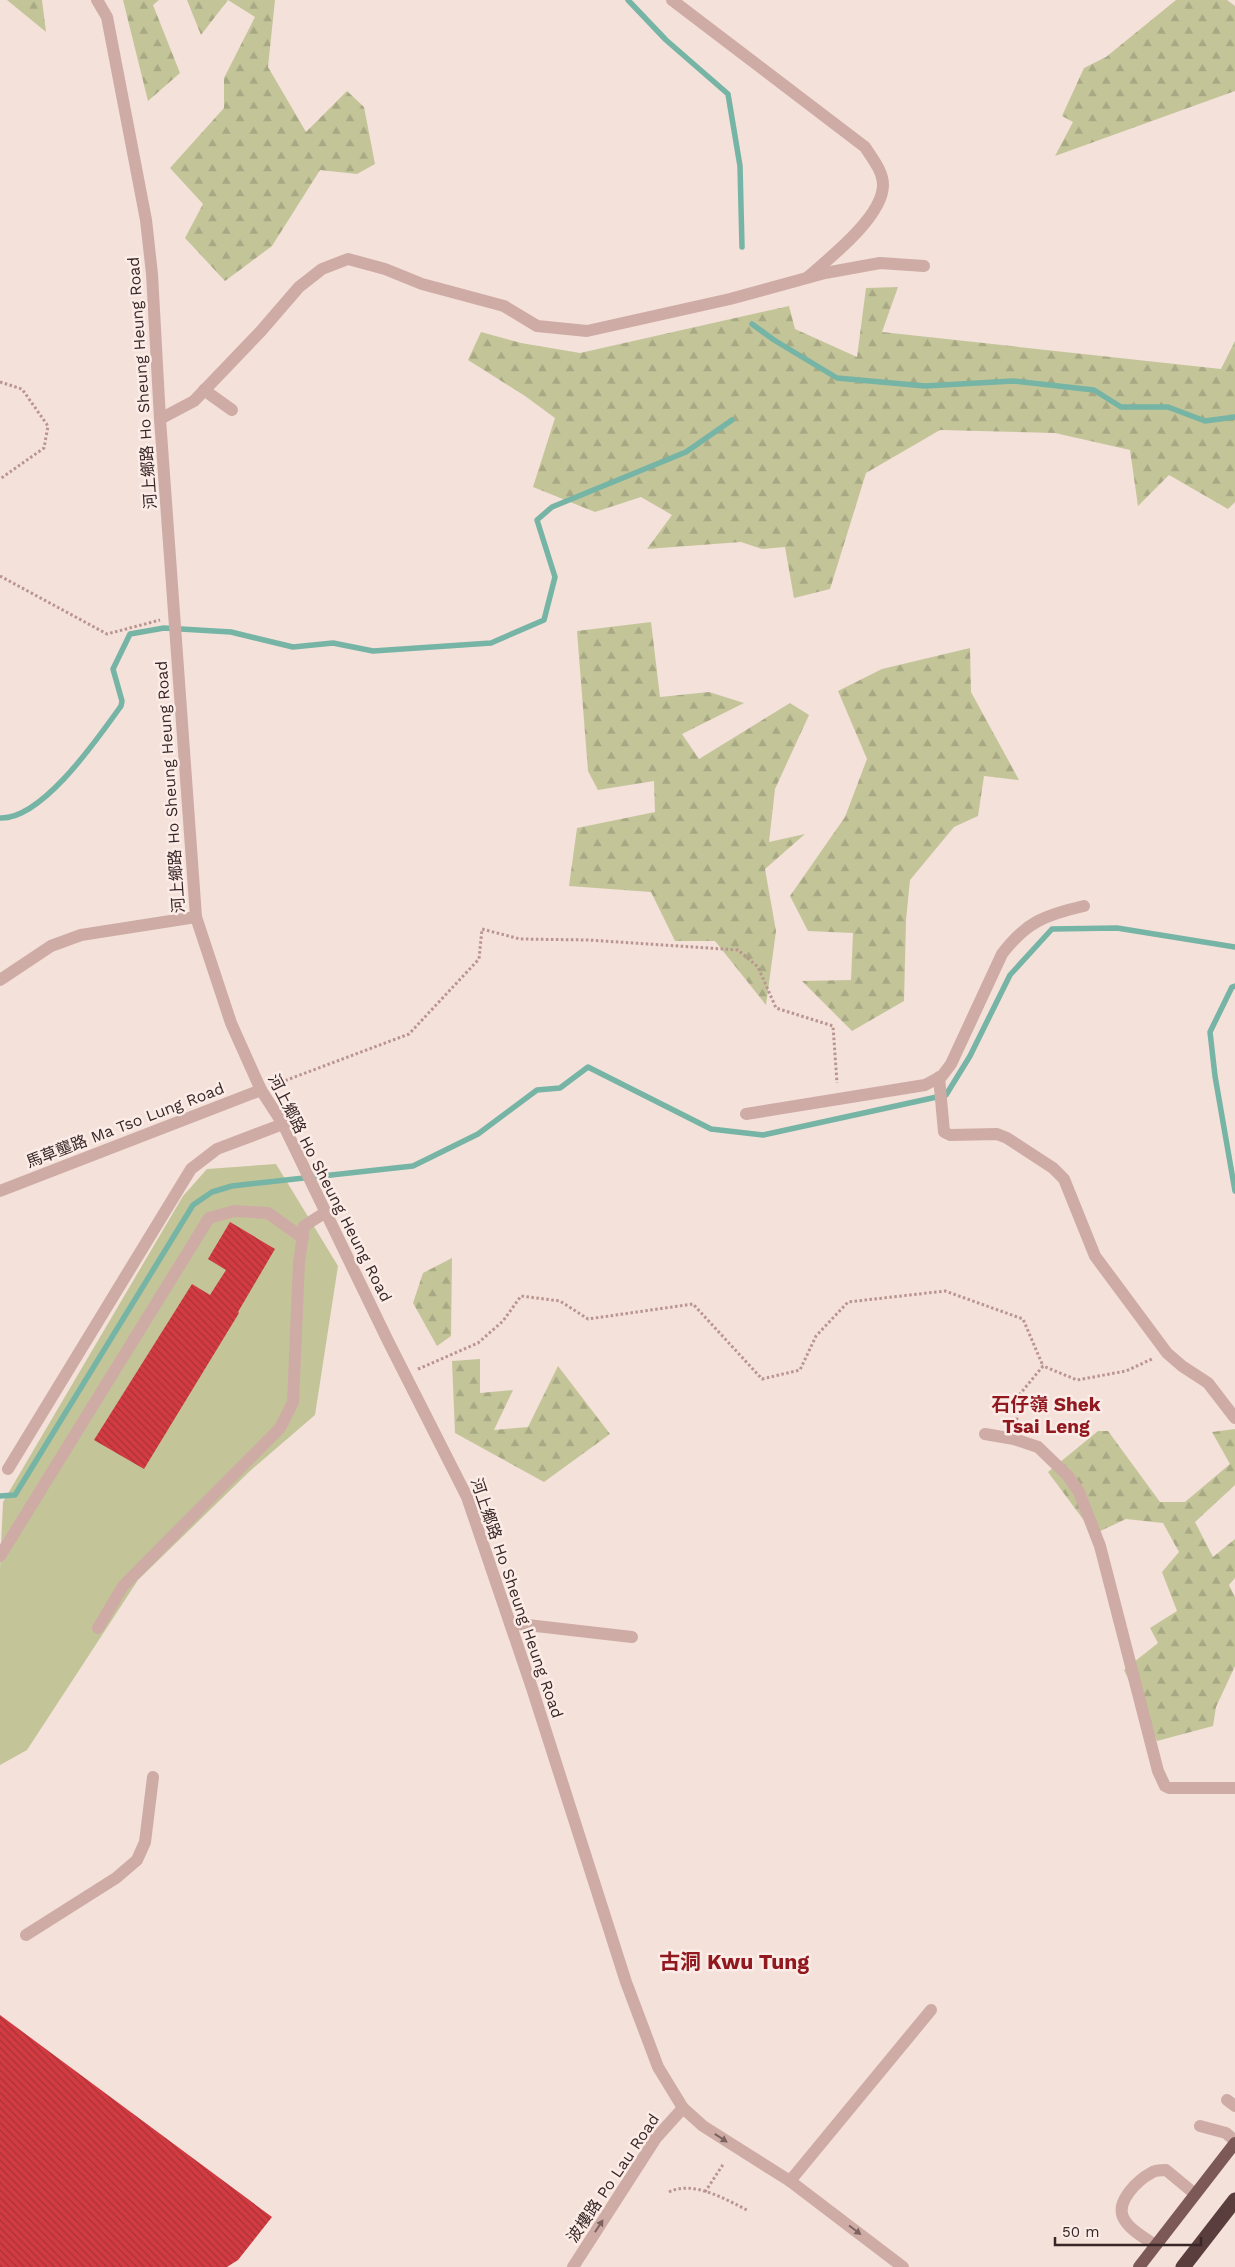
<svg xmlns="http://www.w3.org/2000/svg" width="1235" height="2267" viewBox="0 0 1235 2267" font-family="'Work Sans','Noto Sans SC',sans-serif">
	<defs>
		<pattern id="forest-firs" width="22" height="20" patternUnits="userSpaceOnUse" patternTransform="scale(1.25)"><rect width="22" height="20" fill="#c3c599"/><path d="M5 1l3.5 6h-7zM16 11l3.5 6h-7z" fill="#a8a984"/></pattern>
		<pattern id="building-back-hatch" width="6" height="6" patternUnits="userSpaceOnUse" patternTransform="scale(1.25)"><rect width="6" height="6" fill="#d23b42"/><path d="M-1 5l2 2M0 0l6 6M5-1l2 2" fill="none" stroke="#ab3237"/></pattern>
	</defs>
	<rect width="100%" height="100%" fill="#f4e1da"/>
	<path fill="#c3c599" d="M276 1164 338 1266 315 1415 250 1471 138 1580 27 1750 0 1765V1568L3 1502 183 1196 207 1169Z"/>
	<g fill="url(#forest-firs)">
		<path d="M7 0H42L46 32Z"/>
		<path d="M123 0H159L153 5 180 73 148 101Z"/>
		<path d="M187 0H275L268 67 306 132 347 91 364 107 375 164 357 174 320 170 272 246 225 281 185 238 203 204 170 168 224 108V78L255 17 228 0 201 35Z"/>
		<path d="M1176 0H1227L1235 6V91L1055 156 1073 122 1062 116 1084 68 1106 57Z"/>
		<path d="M898 287 882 332 1221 369 1235 341V502L1228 509 1169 475 1138 506 1130 450 1055 433 940 430 866 473 830 589 794 598 785 547 762 549 741 542 647 549 672 515 641 497 595 512 533 487 555 418 525 396 468 360 481 332 521 343 580 353 789 306 795 329 857 357 866 288Z"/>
		<path d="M651 622 660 697 709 692 744 703 682 734 699 759 790 703 809 715 775 789 769 842 805 834 765 869 776 931 766 1005 715 941H675L651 892 569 886 577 828 655 812 654 781 598 790 588 771 577 631Z"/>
		<path d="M970 648 971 692 1019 780 984 776 978 816 954 827 910 880 906 920 904 1001 852 1031 802 981 851 980 853 933 808 931 790 896 845 817 867 759 838 691 882 669Z"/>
		<path d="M452 1258 451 1336 437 1346 413 1303 423 1273Z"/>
		<path d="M480 1359V1393L513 1390 494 1430 528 1427 558 1366 610 1434 544 1482 455 1433 452 1361Z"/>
		<path d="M1235 1429V1485L1195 1522 1213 1557 1235 1539V1578L1229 1585 1235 1597V1666L1216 1707 1213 1726 1157 1741 1124 1670 1158 1643 1150 1628 1177 1611 1162 1572 1179 1552 1163 1523 1126 1519 1094 1534 1048 1472 1098 1431H1108L1160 1502H1185L1230 1464 1212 1432Z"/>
	</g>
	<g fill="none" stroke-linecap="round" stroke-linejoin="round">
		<g stroke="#76b4a5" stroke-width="5.5">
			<path d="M628 0 666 40 728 94 740 166 742 247"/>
			<path d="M752 324 774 340 837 378 925 386 1013 381 1094 390 1121 407H1168L1205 421 1235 417"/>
			<path d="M0 818C42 820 98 738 121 706L122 701 113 669 130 634 164 628 231 632 293 647 333 643 373 651 491 643 544 620 555 577 537 520 552 507 686 452 732 420"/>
			<path d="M1235 986 1232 987 1210 1032 1215 1076 1235 1191"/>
			<path d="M0 1496 15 1495 193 1205 212 1192 232 1186 413 1166 478 1134 537 1090 560 1088 588 1067 711 1129 763 1135 946 1095 970 1056 1010 975 1052 929 1117 928 1235 947"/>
		</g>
	</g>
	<g fill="url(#building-back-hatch)">
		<path d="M230 1222 275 1249 238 1312 239 1313 144 1469 94 1440 192 1284 210 1295 226 1270 208 1259Z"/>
		<path d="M0 2015 272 2217 238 2260 227 2267H0Z"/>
	</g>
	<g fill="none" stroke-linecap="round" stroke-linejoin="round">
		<g stroke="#ba958f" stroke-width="3" stroke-dasharray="2.5 2.5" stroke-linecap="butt">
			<path d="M0 382 22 389 48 426 44 448 0 479"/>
			<path d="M0 576 107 634 160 620"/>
			<path d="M276 1084 409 1034 479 959 482 929 520 939 588 940 738 950 758 967 776 1008 833 1026 837 1083"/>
			<path d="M418 1369 478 1343 503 1321 521 1296 560 1301 588 1319 693 1304 762 1379 800 1370 816 1336 848 1302 945 1291 1023 1319 1043 1366"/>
			<path d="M1016 1425 1020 1394 1043 1366 1077 1380 1126 1371 1152 1359"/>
			<path d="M669 2192C693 2180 725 2199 747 2210"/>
			<path d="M705 2192 724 2163"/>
		</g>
		<g stroke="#ceaca5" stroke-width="12">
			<path d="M97 0 107 17 146 220 152 274 160 419 196 917 231 1023 261 1090 283 1124 388 1341 467 1497 532 1688 626 1982 658 2067 683 2108 703 2126 790 2181 903 2267"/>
			<path d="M672 0 865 147C872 158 883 171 883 185 883 216 831 257 809 276"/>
			<path d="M204 390 232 410"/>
			<path d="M160 419 194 401 261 331 299 287 322 269 348 259 385 269 422 284 504 306 537 326 587 331 730 299 825 273 880 263 924 266"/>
			<path d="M0 980 51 946 81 935 196 917"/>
			<path d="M939 1077 944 1132 950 1135 997 1134 1007 1138 1053 1168 1064 1179 1095 1256 1167 1353 1182 1366 1208 1383 1235 1418"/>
			<path d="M746 1114 925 1085 942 1076 951 1064 1002 954C1026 922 1045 915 1084 906"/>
			<path d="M0 1191 261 1090"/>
			<path d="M985 1434 1014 1439 1038 1447 1068 1476 1079 1492 1100 1546 1158 1771 1165 1786 1169 1788H1235"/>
			<path d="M8 1469 191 1169 217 1149 283 1124"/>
			<path d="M0 1556 209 1218 234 1211 268 1213 303 1238"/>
			<path d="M510 1623 632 1637"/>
			<path d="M98 1628 123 1586 280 1428 293 1402 299 1263 304 1226 326 1212"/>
			<path d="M26 1935 116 1878 137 1860 145 1842 153 1777"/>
			<path d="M1227 2100 1235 2106"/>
			<path d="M1200 2126 1226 2133 1235 2141"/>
			<path d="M790 2181 931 2010"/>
			<path d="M1155 2245C1145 2238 1128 2229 1123 2217 1116 2201 1138 2180 1151 2173 1155 2170 1161 2170 1166 2170L1195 2194"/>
			<path d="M573 2267 656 2138 683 2108"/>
		</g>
		<path stroke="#7c5856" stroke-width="12" d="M1139 2267 1235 2143"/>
		<path stroke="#5a3e3d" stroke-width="15" d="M1183 2267 1235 2200"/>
	</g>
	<defs><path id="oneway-solid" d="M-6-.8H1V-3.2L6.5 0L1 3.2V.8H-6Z" transform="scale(1.25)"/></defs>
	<g fill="#7c6360">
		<use href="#oneway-solid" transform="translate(721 2138) rotate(33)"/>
		<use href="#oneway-solid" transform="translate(599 2226) rotate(-57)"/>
		<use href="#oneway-solid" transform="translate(855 2230) rotate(37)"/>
	</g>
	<g text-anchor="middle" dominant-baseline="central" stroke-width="5" stroke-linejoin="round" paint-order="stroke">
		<g font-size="16" fill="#392727" stroke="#fbece7">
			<text transform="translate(142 383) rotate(-94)">河上鄉路 Ho Sheung Heung Road</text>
			<text transform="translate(170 787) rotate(-94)">河上鄉路 Ho Sheung Heung Road</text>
			<text transform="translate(125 1125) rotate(-21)">馬草壟路 Ma Tso Lung Road</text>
			<text transform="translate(330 1188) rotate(63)">河上鄉路 Ho Sheung Heung Road</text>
			<text transform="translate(517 1598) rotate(71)">河上鄉路 Ho Sheung Heung Road</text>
			<text transform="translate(613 2178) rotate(-56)">波樓路 Po Lau Road</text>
		</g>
		<g font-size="19" font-weight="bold" fill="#90181e" stroke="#fbece7">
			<text x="1046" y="1404">石仔嶺 Shek<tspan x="1046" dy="22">Tsai Leng</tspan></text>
		</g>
		<g font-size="21" font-weight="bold" fill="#90181e" stroke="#fbece7">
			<text x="734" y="1961">古洞 Kwu Tung</text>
		</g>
	</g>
	<path d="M1055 2237v8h146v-8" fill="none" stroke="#392727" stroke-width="2.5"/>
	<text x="1062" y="2237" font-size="15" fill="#392727" stroke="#fbece7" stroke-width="4" paint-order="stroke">50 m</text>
</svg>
